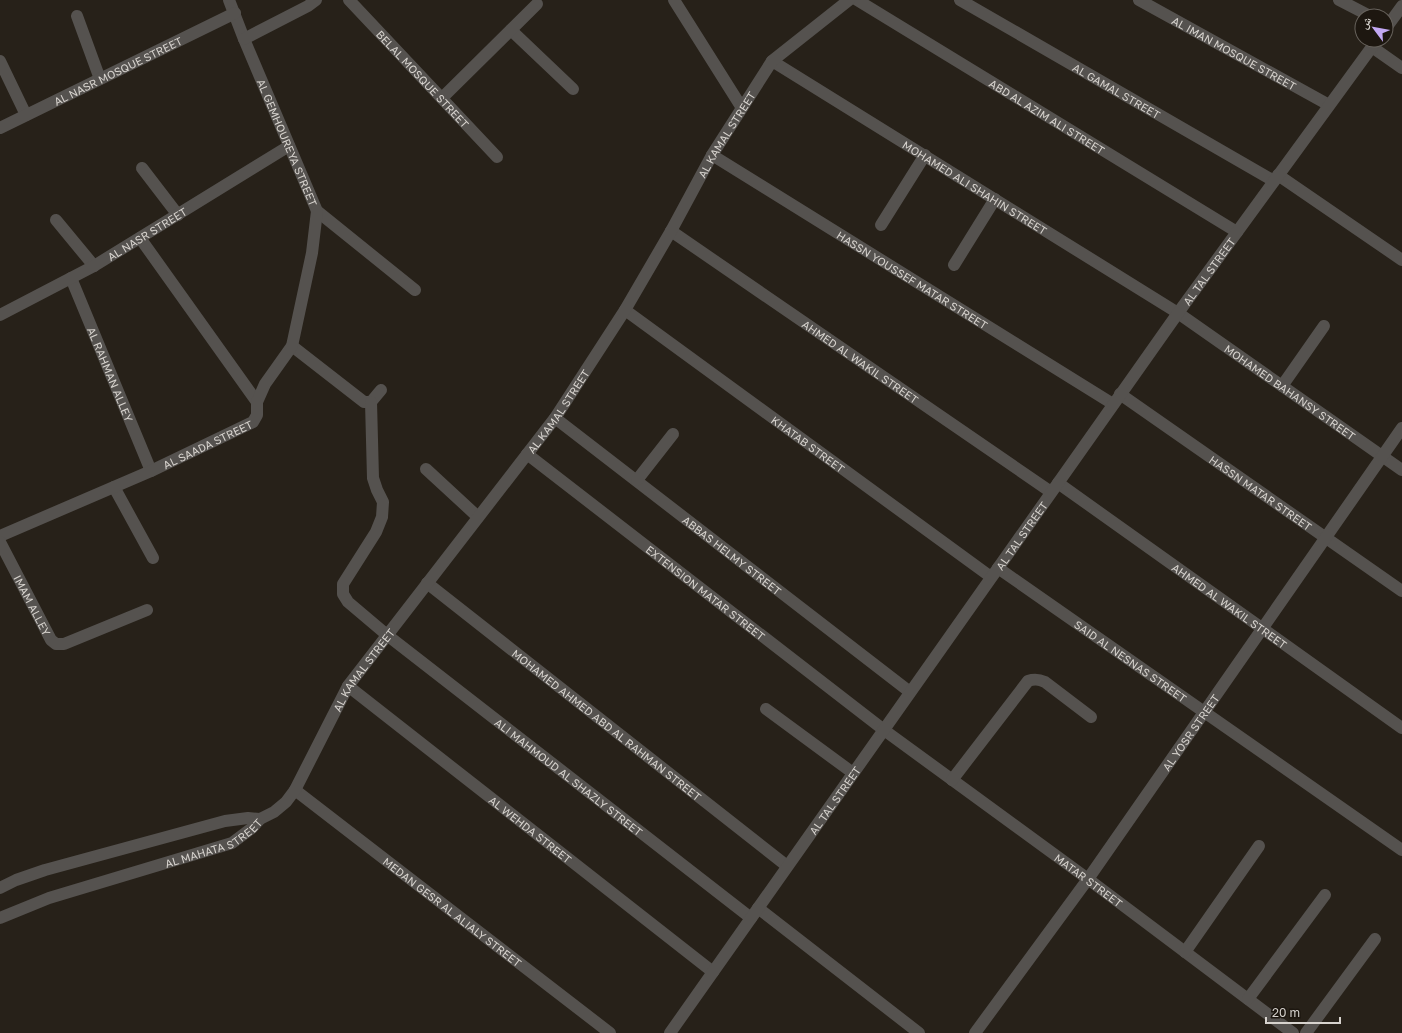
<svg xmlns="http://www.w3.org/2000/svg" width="1402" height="1033" viewBox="0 0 1402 1033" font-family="'Golos Text','Noto Naskh Arabic',sans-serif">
	<rect width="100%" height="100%" fill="#272119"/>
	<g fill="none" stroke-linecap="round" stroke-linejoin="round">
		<g stroke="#55524f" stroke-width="12">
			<path id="s1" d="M229 0 244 39 317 211 415 290"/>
			<path id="s2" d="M349 0 497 157"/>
			<path d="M674 0 742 108"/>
			<path id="s3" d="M857 0 1237 232"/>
			<path id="s4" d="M960 0 1274 181"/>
			<path id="s5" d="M1139 0 1329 105"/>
			<path d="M1339 0 1370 16"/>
			<path d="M77 16 100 79"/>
			<path d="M1386 28 1402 6"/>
			<path d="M511 30 573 89"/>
			<path d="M244 39 308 6 316 0"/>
			<path d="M1372 47 1402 68"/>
			<path d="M0 61 26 115"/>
			<path id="s6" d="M772 61 1178 313 1402 470"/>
			<path d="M442 98 537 4"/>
			<path id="s7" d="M0 128 235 13"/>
			<path id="s8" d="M712 155 1113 404"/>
			<path d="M142 168 178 215"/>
			<path d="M1278 175 1402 260"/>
			<path d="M56 220 94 266"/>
			<path d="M881 225 925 155"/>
			<path id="s9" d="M671 231 1051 492"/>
			<path d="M140 238 257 402"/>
			<path d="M954 265 995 199"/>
			<path id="s10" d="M71 278 151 471"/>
			<path id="s11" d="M625 310 991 577"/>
			<path id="s12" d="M0 315 94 266 289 146"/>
			<path d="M292 346 364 402H371L381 390"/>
			<path d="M1282 386 1324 326"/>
			<path id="s13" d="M1120 394 1402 591"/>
			<path id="s14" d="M371 402 373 478 377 490 383 502 382 517 376 532 343 584V594L348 602 387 635 751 918"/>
			<path id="s15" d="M555 418 910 692"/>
			<path id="s16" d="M527 454 884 730 1088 879 1293 1033"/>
			<path d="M426 469 478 517"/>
			<path d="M637 480 673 434"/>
			<path id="s17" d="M1058 483 1402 728"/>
			<path d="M114 487 153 558"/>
			<path id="s18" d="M0 536 151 471 253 422 257 415V402L265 384 292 346 312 253 317 211"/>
			<path id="s19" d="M0 542 51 640 56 644H64L147 610"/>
			<path id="s20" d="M998 568 1402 850"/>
			<path id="s21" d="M427 583 787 866"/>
			<path id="s22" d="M348 686 713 972"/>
			<path d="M766 709 853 773"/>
			<path d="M952 780 1028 681C1034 679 1038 679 1045 682L1091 717"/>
			<path id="s23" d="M295 790 610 1033"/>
			<path d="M0 888 16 880 45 870 225 821 248 818 260 819"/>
			<path d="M758 908 919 1033"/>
			<path id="s24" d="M0 918 49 898 232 843 252 828 260 819 274 812 286 802 295 790 348 686 555 418 625 310 671 231 712 155 772 61 849 0"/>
			<path d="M1185 952 1259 846"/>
			<path d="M1248 999 1325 895"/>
			<path id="s25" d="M670 1033 1178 313 1377 40"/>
			<path id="s26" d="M975 1033 1088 879 1402 428"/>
			<path d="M1306 1033 1375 939"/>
		</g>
	</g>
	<g text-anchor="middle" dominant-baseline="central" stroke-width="4" stroke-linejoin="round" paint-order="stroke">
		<g font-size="11" fill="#d7d3ce" stroke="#1d1710">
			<text stroke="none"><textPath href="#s5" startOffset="109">AL IMAN MOSQUE STREET</textPath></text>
			<text stroke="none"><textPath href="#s7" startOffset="131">AL NASR MOSQUE STREET</textPath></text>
			<text stroke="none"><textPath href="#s2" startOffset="108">BELAL MOSQUE STREET</textPath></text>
			<text stroke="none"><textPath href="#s4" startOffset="181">AL GAMAL STREET</textPath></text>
			<text stroke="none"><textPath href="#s3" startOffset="223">ABD AL AZIM ALI STREET</textPath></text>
			<text stroke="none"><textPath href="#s24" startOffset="1114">AL KAMAL STREET</textPath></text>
			<text stroke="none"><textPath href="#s1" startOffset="154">AL GEMHOUREYA STREET</textPath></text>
			<text stroke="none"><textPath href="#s6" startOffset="239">MOHAMED ALI SHAHIN STREET</textPath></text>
			<text stroke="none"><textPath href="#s12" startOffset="168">AL NASR STREET</textPath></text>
			<text stroke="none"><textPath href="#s25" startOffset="933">AL TAL STREET</textPath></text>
			<text stroke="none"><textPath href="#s8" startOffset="236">HASSN YOUSSEF MATAR STREET</textPath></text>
			<text stroke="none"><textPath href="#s9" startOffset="230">AHMED AL WAKIL STREET</textPath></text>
			<text stroke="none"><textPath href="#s10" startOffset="104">AL RAHMAN ALLEY</textPath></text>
			<text stroke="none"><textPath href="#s6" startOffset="615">MOHAMED BAHANSY STREET</textPath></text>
			<text stroke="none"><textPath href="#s24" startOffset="790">AL KAMAL STREET</textPath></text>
			<text stroke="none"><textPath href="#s18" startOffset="227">AL SAADA STREET</textPath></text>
			<text stroke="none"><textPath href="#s11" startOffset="227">KHATAB STREET</textPath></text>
			<text stroke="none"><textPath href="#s13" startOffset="172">HASSN MATAR STREET</textPath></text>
			<text stroke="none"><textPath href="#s25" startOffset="609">AL TAL STREET</textPath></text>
			<text stroke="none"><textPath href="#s15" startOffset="224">ABBAS HELMY STREET</textPath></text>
			<text stroke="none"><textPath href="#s16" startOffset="226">EXTENSION MATAR STREET</textPath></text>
			<text stroke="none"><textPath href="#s19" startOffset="71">IMAM ALLEY</textPath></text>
			<text stroke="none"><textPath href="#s17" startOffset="211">AHMED AL WAKIL STREET</textPath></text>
			<text stroke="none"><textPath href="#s20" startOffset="162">SAID AL NESNAS STREET</textPath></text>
			<text stroke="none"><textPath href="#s24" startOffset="466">AL KAMAL STREET</textPath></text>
			<text stroke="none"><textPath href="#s21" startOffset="229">MOHAMED AHMED ABD AL RAHMAN STREET</textPath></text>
			<text stroke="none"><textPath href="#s26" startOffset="370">AL YOSR STREET</textPath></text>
			<text stroke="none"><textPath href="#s14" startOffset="496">ALI MAHMOUD AL SHAZLY STREET</textPath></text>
			<text stroke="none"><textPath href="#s25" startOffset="285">AL TAL STREET</textPath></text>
			<text stroke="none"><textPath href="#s22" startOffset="232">AL WEHDA STREET</textPath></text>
			<text stroke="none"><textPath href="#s24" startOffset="227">AL MAHATA STREET</textPath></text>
			<text stroke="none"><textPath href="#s16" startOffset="705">MATAR STREET</textPath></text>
			<text stroke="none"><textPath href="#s23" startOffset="199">MEDAN GESR AL ALIALY STREET</textPath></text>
		</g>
	</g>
	<g transform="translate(1374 28) rotate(302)"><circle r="19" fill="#1d1710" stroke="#67625c"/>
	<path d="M0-3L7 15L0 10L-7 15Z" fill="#c2a8f3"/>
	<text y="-6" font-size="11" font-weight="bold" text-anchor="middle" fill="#d7d3ce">ش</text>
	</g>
	<path d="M1266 1017v6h74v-6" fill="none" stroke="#d7d3ce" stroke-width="2"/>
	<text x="1272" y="1017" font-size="12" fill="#d7d3ce" stroke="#1d1710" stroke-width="3" paint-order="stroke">20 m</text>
</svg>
